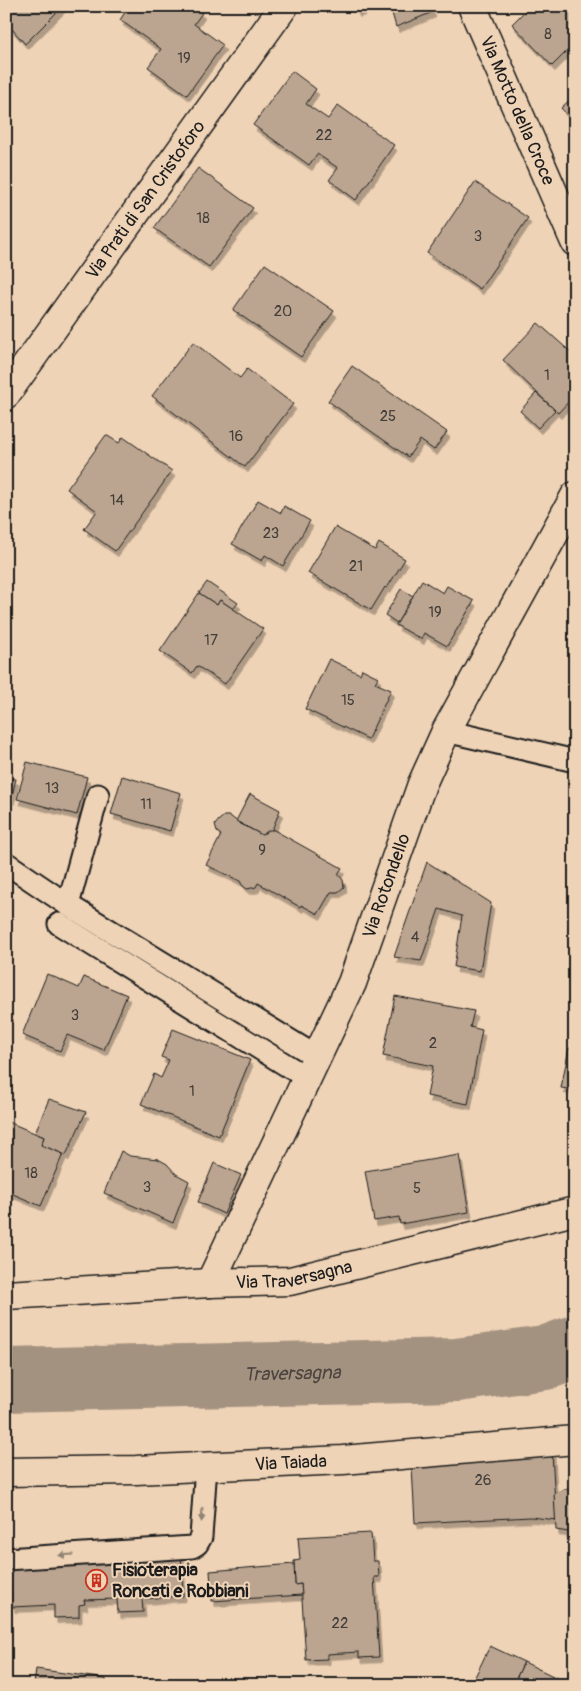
<svg xmlns="http://www.w3.org/2000/svg" width="581" height="1691" viewBox="0 0 581 1691" font-family="Pangolin,sans-serif">
	<defs>
		<filter id="shadow"><feDropShadow dx="3" dy="5.5" stdDeviation="0" flood-color="#0004"/></filter>
	</defs>
	<rect width="100%" height="100%" fill="#efd3b6"/>
	<filter id="ink" filterUnits="userSpaceOnUse"><feTurbulence type="fractalNoise" baseFrequency=".02" numOctaves="2"/><feDisplacementMap in="SourceGraphic" scale="10" xChannelSelector="R" yChannelSelector="G"/><feConvolveMatrix kernelMatrix="1 2 1 2 8 2 1 2 1" color-interpolation-filters="sRGB"/></filter>
	<g filter="url(#ink)">
		<g fill="none" stroke-linecap="round" stroke-linejoin="round">
			<path stroke="#a49280" stroke-width="64" id="s1" d="M6 1380 457 1370 545 1358 575 1347"/>
		</g>
		<g fill="#bba590" stroke="#1c1c1c" filter="url(#shadow)">
			<path d="M8 6H63L25 44 6 22V8Z"/>
			<path d="M129 6H193L202 13 194 24 223 45 187 95 148 67 161 49 120 20Z"/>
			<path d="M354 6H370L357 12Z"/>
			<path d="M390 6H430L433 12 396 27Z"/>
			<path d="M530 6H568L575 13V43L552 66 512 24Z"/>
			<path d="M292 71 316 89 306 104 328 119 338 105 394 145 356 200 329 180 338 168 317 154 309 165 253 125Z"/>
			<path d="M575 95V123L561 108Z"/>
			<path d="M198 168 253 208 209 267 154 228Z"/>
			<path d="M475 182 528 218 480 289 427 253Z"/>
			<path d="M265 264 334 311 301 357 233 310Z"/>
			<path d="M538 323 575 356V395L558 413 503 360Z"/>
			<path d="M193 342 240 378 247 369 293 404 245 467 152 396Z"/>
			<path d="M352 366 447 432 434 450 420 440 408 457 328 401Z"/>
			<path d="M536 393 555 410 538 428 520 411Z"/>
			<path d="M106 435 119 443 123 437 172 471 115 551 84 529 97 511 67 489Z"/>
			<path d="M258 500 281 513 284 506 310 521 283 566 265 555 262 561 232 544Z"/>
			<path d="M335 527 375 550 379 543 405 559 387 588 385 587 371 610 308 573Z"/>
			<path d="M422 580 443 593 447 586 474 601 447 646 424 633 421 639 396 625Z"/>
			<path d="M207 582 238 603 233 609 220 600 217 605 199 593Z"/>
			<path d="M401 589 413 596 397 623 385 615Z"/>
			<path d="M199 593 217 605 220 600 263 629 225 684 197 666 192 673 160 651Z"/>
			<path d="M329 659 360 674 362 669 378 677 375 683 391 690 368 739 305 709Z"/>
			<path d="M27 762 87 777 77 815 17 799Z"/>
			<path d="M122 776 181 793 170 831 111 814Z"/>
			<path d="M6 777 16 779 11 799 6 798Z"/>
			<path d="M250 794 280 810 272 830 262 835 236 821Z"/>
			<path d="M224 816H230L239 823 262 835 269 830H274L342 868 338 874 343 880 344 887 338 892H331L318 914 301 905 300 907 258 883 256 887 247 889 242 885 240 881 206 865 221 835 217 832 215 825 219 820Z"/>
			<path d="M427 862 491 903 480 971 454 967 462 916 439 909 421 961 394 957Z"/>
			<path d="M47 974 79 988 84 977 127 995 104 1050 67 1035 60 1051 22 1035Z"/>
			<path d="M395 996 474 1011 470 1027 482 1030 468 1104 427 1096 433 1066 383 1056Z"/>
			<path d="M173 1029 250 1060 219 1136 141 1104 154 1074 161 1078 169 1060 161 1057Z"/>
			<path d="M569 1048 575 1049V1090L561 1088Z"/>
			<path d="M49 1099 86 1112 66 1155 41 1145 44 1137 35 1133Z"/>
			<path d="M6 1121 44 1137 41 1145 63 1154 41 1206 6 1191Z"/>
			<path d="M121 1151 130 1156 158 1159 167 1164 176 1174 189 1181 173 1223 104 1193Z"/>
			<path d="M459 1155 469 1212 400 1224 399 1217 374 1221 365 1171Z"/>
			<path d="M214 1163 241 1175 224 1214 198 1202Z"/>
			<path d="M552 1452 556 1520 531 1517 415 1523 412 1467H430V1458Z"/>
			<path d="M565 1489H575V1533L556 1530 554 1493Z"/>
			<path d="M371 1533 373 1561H378L379 1577H374L379 1657 359 1658V1652L327 1654V1659L306 1660 301 1584 295 1585 294 1561 300 1560 298 1537Z"/>
			<path d="M181 1552 183 1596 142 1599 143 1612 118 1613 117 1599 84 1600 85 1604 79 1605V1617L54 1618V1605L12 1607 9 1564Z"/>
			<path d="M294 1564 295 1585 301 1584 302 1595 212 1601 210 1571Z"/>
			<path d="M490 1646 524 1662 513 1685H471Z"/>
			<path d="M524 1662 553 1676 549 1685H513Z"/>
			<path d="M36 1669 106 1679V1685H34Z"/>
			<path d="M553 1676 570 1685H549Z"/>
		</g>
		<g fill="none" stroke-linecap="round" stroke-linejoin="round">
			<defs>
				<g id="lane">
					<path d="M446 731 575 761"/>
					<path d="M6 863 68 905 317 1057"/>
					<path d="M68 905 98 795"/>
					<path d="M59 924 307 1078"/>
					<path d="M6 1559 192 1547 197 1544 201 1537 206 1466"/>
				</g>
				<g id="street">
					<path id="s2" d="M472 6 575 242"/>
					<path id="s3" d="M6 394 284 6"/>
					<path id="s4" d="M210 1283 352 983 422 784 446 731 575 496"/>
					<path id="s5" d="M6 1295 210 1283 290 1281 575 1211"/>
					<path id="s6" d="M6 1472 136 1470 343 1460 575 1440"/>
				</g>
			</defs>
			<use href="#lane" stroke="#1c1c1c" stroke-width="25"/>
			<use href="#street" stroke="#1c1c1c" stroke-width="31"/>
			<use href="#lane" stroke="#efd3b6" stroke-width="21"/>
			<use href="#street" stroke="#efd3b6" stroke-width="28"/>
		</g>
		<defs><path id="oneway-solid" d="M-6-.8H1V-3.2L6.5 0L1 3.2V.8H-6Z" transform="scale(1.25)"/></defs>
		<g fill="#908171">
			<use href="#oneway-solid" transform="translate(202 1515) rotate(94)"/>
			<use href="#oneway-solid" transform="translate(66 1555) rotate(177)"/>
		</g>
	</g>
	<defs>
		<symbol id="building-ring" viewBox="-11 -11 22 22"><circle r="9.5" fill="#efd3b6" stroke="#c8321e" stroke-width="1.5"/><path d="M-4-6H4V6H1V3H-1V6H-4ZM-2.5-4.3h1.7v1.8h-1.7ZM.8-4.3h1.7v1.8H.8ZM-2.5-1h1.7V.8h-1.7ZM.8-1h1.7V.8H.8Z" fill="#c8321e"/></symbol>
	</defs>
	<g fill-rule="evenodd">
		<use href="#building-ring" x="84" y="1568" width="25" height="25"/>
	</g>
	<g text-anchor="middle" dominant-baseline="central" stroke-width="4" stroke-linejoin="round" paint-order="stroke">
		<g font-size="15" fill="#443e39">
			<text x="548" y="34">8</text>
			<text x="184" y="58">19</text>
			<text x="324" y="135">22</text>
			<text x="203" y="218">18</text>
			<text x="478" y="236">3</text>
			<text x="283" y="311">20</text>
			<text x="547" y="375">1</text>
			<text x="388" y="416">25</text>
			<text x="236" y="436">16</text>
			<text x="117" y="500">14</text>
			<text x="271" y="533">23</text>
			<text x="356" y="566">21</text>
			<text x="435" y="612">19</text>
			<text x="211" y="640">17</text>
			<text x="348" y="700">15</text>
			<text x="52" y="788">13</text>
			<text x="146" y="804">11</text>
			<text x="262" y="850">9</text>
			<text x="415" y="937">4</text>
			<text x="75" y="1015">3</text>
			<text x="433" y="1043">2</text>
			<text x="192" y="1091">1</text>
			<text x="31" y="1173">18</text>
			<text x="147" y="1187">3</text>
			<text x="417" y="1188">5</text>
			<text x="483" y="1480">26</text>
			<text x="340" y="1623">22</text>
		</g>
		<g font-size="18" fill="#1c1c1c" stroke="#efd3b6">
			<text stroke="none"><textPath href="#s2" startOffset="114">Via Motto della Croce</textPath></text>
			<text stroke="none"><textPath href="#s3" startOffset="239">Via Prati di San Cristoforo</textPath></text>
			<text stroke="none"><textPath href="#s4" startOffset="435">Via Rotondello</textPath></text>
			<text stroke="none"><textPath href="#s5" startOffset="289">Via Traversagna</textPath></text>
			<text stroke="none"><textPath href="#s6" startOffset="285">Via Taiada</textPath></text>
		</g>
		<g font-size="18" font-weight="bold" fill="#1c1c1c" stroke="#efd3b6" text-anchor="start">
			<text x="112" y="1570">Fisioterapia<tspan x="112" dy="21">Roncati e Robbiani</tspan></text>
		</g>
		<g font-size="19" font-style="italic" fill="#4c453f" stroke="#efd3b6">
			<text stroke="none"><textPath href="#s1" startOffset="286">Traversagna</textPath></text>
		</g>
	</g>
	<rect width="581" height="1691" fill="none" stroke="#efd3b6" stroke-width="25"/>
	<rect x="12" y="12" width="556" height="1666" fill="none" stroke="#1c1c1c" stroke-width="2" filter="url(#ink)"/>
</svg>
